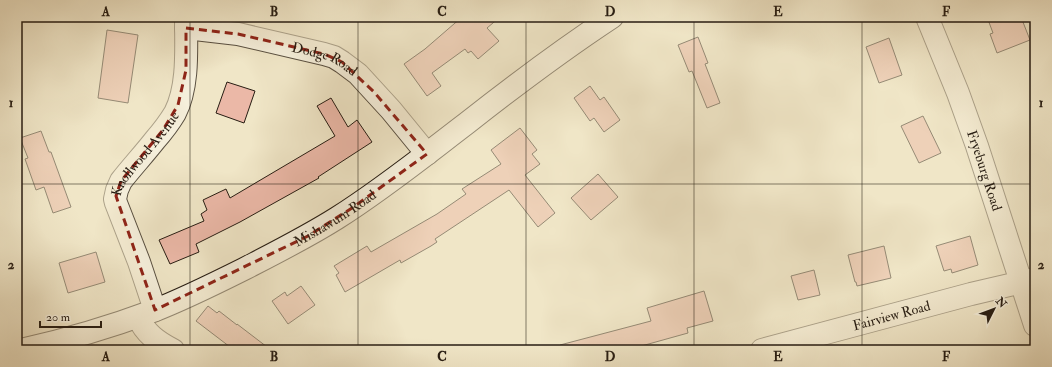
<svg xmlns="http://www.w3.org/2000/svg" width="1052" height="367" viewBox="0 0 1052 367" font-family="'IM FELL Double Pica',serif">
	<rect width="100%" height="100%" fill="#f0e6c7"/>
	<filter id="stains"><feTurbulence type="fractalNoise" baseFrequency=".005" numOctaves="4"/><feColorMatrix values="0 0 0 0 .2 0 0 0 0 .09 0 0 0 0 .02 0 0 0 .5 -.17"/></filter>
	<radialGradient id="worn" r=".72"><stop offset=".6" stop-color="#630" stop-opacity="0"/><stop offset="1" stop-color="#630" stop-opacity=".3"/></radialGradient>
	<g fill="#ebb8a7" stroke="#271d13">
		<path d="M462 17H500L487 28 499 41 478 59 471 51 468 53 465 49 432 73 441 86 427 96 404 64 425 49Z"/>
		<path d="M987 17H1021L1030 40 997 53 990 34 993 33Z"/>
		<path d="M107 30 138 35 128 103 98 98Z"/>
		<path d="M698 37 708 63 705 64 720 103 707 108 692 71 689 72 678 45Z"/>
		<path d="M889 38 902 75 879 83 866 47Z"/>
		<path d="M227 82 255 91 244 123 216 113Z"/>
		<path d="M590 86 600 100 604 97 620 120 604 132 594 118 590 121 574 98Z"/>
		<path d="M331 98 348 127 357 120 372 142 318 177 319 178 240 222 196 244 199 252 170 264 159 240 204 221 201 214 207 210 203 200 226 189 230 198 335 136 317 106Z"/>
		<path d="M923 116 941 153 919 163 901 126Z"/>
		<path d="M520 128 537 150 532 154 540 164 525 175 555 213 538 227 509 190 435 239 437 242 431 246 401 263 400 260 345 292 336 275 339 273 334 266 367 246 371 252 437 214 466 194 462 189 501 164 491 150Z"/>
		<path d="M41 131 49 152H51L71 207 53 213 44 187 36 190 25 159 28 158 20 138Z"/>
		<path d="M598 174 618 197 591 220 571 198Z"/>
		<path d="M970 236 978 265 952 273 951 269 944 271 936 246Z"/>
		<path d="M884 246 891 278 857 286 856 282H855L848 255Z"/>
		<path d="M96 252 105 282 68 293 59 263Z"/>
		<path d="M814 270 820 295 798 300 791 276Z"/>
		<path d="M301 286 315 305 288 324 272 301 285 292 287 296Z"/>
		<path d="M704 291 713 321 687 328 688 333 627 350H561L560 345 651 321 647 308Z"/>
		<path d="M208 306 217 313 219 311 237 325V324L271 350H234L196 321Z"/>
	</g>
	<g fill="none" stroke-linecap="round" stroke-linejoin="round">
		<defs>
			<g id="minor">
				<path id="s1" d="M927 17 958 93 977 146 1035 325"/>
				<path id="s2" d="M186 28 238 34 324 54 334 57 342 62 358 74 391 110 427 154"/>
				<path id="s3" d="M155 310 139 262 116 203 115 199 117 190 121 181C132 167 144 154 155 140 162 132 169 123 175 113 189 86 186 47 186 17"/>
				<path d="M138 317C145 333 157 342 173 350"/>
				<path id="s4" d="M762 350 971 294 1035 279"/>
			</g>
			<g id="secondary">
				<path id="s5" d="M21 350C66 340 110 327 153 311 184 299 214 284 244 269 275 253 307 237 337 218 383 189 425 155 467 123 514 86 562 50 612 17"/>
			</g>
		</defs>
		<use href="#minor" stroke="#594f40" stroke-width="24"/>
		<use href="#secondary" stroke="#271d13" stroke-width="24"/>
		<use href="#minor" stroke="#f5efdb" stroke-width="22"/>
		<use href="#secondary" stroke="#f5efdb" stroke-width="22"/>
	</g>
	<path d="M0 0H1052V367H0ZM186 28 238 34 324 54 342 62 374 92 427 154 352 208 308 236 155 310 116 196 121 181 163 130 178 105 186 70Z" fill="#f0e6c7" fill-opacity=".55" fill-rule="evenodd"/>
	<path fill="none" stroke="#8f2418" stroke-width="3" stroke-dasharray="8 5" stroke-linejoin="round" d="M186 28 238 34 324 54 342 62 374 92 427 154 352 208 308 236 155 310 116 196 121 181 163 130 178 105 186 70Z"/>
	<path fill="none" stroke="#271d13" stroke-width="1" stroke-opacity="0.55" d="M190 17V350M358 17V350M526 17V350M694 17V350M862 17V350M17 184H1035"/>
	<g text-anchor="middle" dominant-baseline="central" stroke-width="3.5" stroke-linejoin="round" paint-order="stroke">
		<g font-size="14" fill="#271d13" stroke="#f5efdb">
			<text stroke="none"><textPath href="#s2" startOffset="143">Dodge Road</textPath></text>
			<text stroke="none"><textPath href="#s3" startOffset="173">Knollwood Avenue</textPath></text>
			<text stroke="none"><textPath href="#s1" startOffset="164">Fryeburg Road</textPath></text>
			<text stroke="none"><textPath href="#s5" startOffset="342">Mishawum Road</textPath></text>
			<text stroke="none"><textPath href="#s4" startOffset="134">Fairview Road</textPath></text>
		</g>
	</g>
	<rect width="1052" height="367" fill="none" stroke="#f0e6c7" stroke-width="44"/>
	<g transform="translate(994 309) rotate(48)" stroke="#f5efdb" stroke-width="3" paint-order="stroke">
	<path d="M0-3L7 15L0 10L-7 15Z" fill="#271d13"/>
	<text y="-6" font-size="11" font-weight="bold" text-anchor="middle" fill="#271d13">N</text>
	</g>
	<path d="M40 321v6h61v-6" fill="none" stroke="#271d13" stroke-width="2"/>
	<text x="46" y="321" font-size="12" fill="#271d13" stroke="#f5efdb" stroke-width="3" paint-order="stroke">20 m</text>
	<rect x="22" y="22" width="1008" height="323" fill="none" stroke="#271d13" stroke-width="1.5"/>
	<g font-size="13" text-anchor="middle" font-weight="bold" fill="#271d13">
		<text x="106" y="16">A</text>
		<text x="274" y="16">B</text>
		<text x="442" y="16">C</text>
		<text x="610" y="16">D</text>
		<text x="778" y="16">E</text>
		<text x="946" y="16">F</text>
		<text x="11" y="107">1</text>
		<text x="1041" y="107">1</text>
		<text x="11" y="269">2</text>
		<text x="1041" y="269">2</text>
		<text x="106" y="361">A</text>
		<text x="274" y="361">B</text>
		<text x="442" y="361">C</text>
		<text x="610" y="361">D</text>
		<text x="778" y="361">E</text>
		<text x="946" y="361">F</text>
	</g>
	<rect width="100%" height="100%" filter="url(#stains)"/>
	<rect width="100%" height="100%" fill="url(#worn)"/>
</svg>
